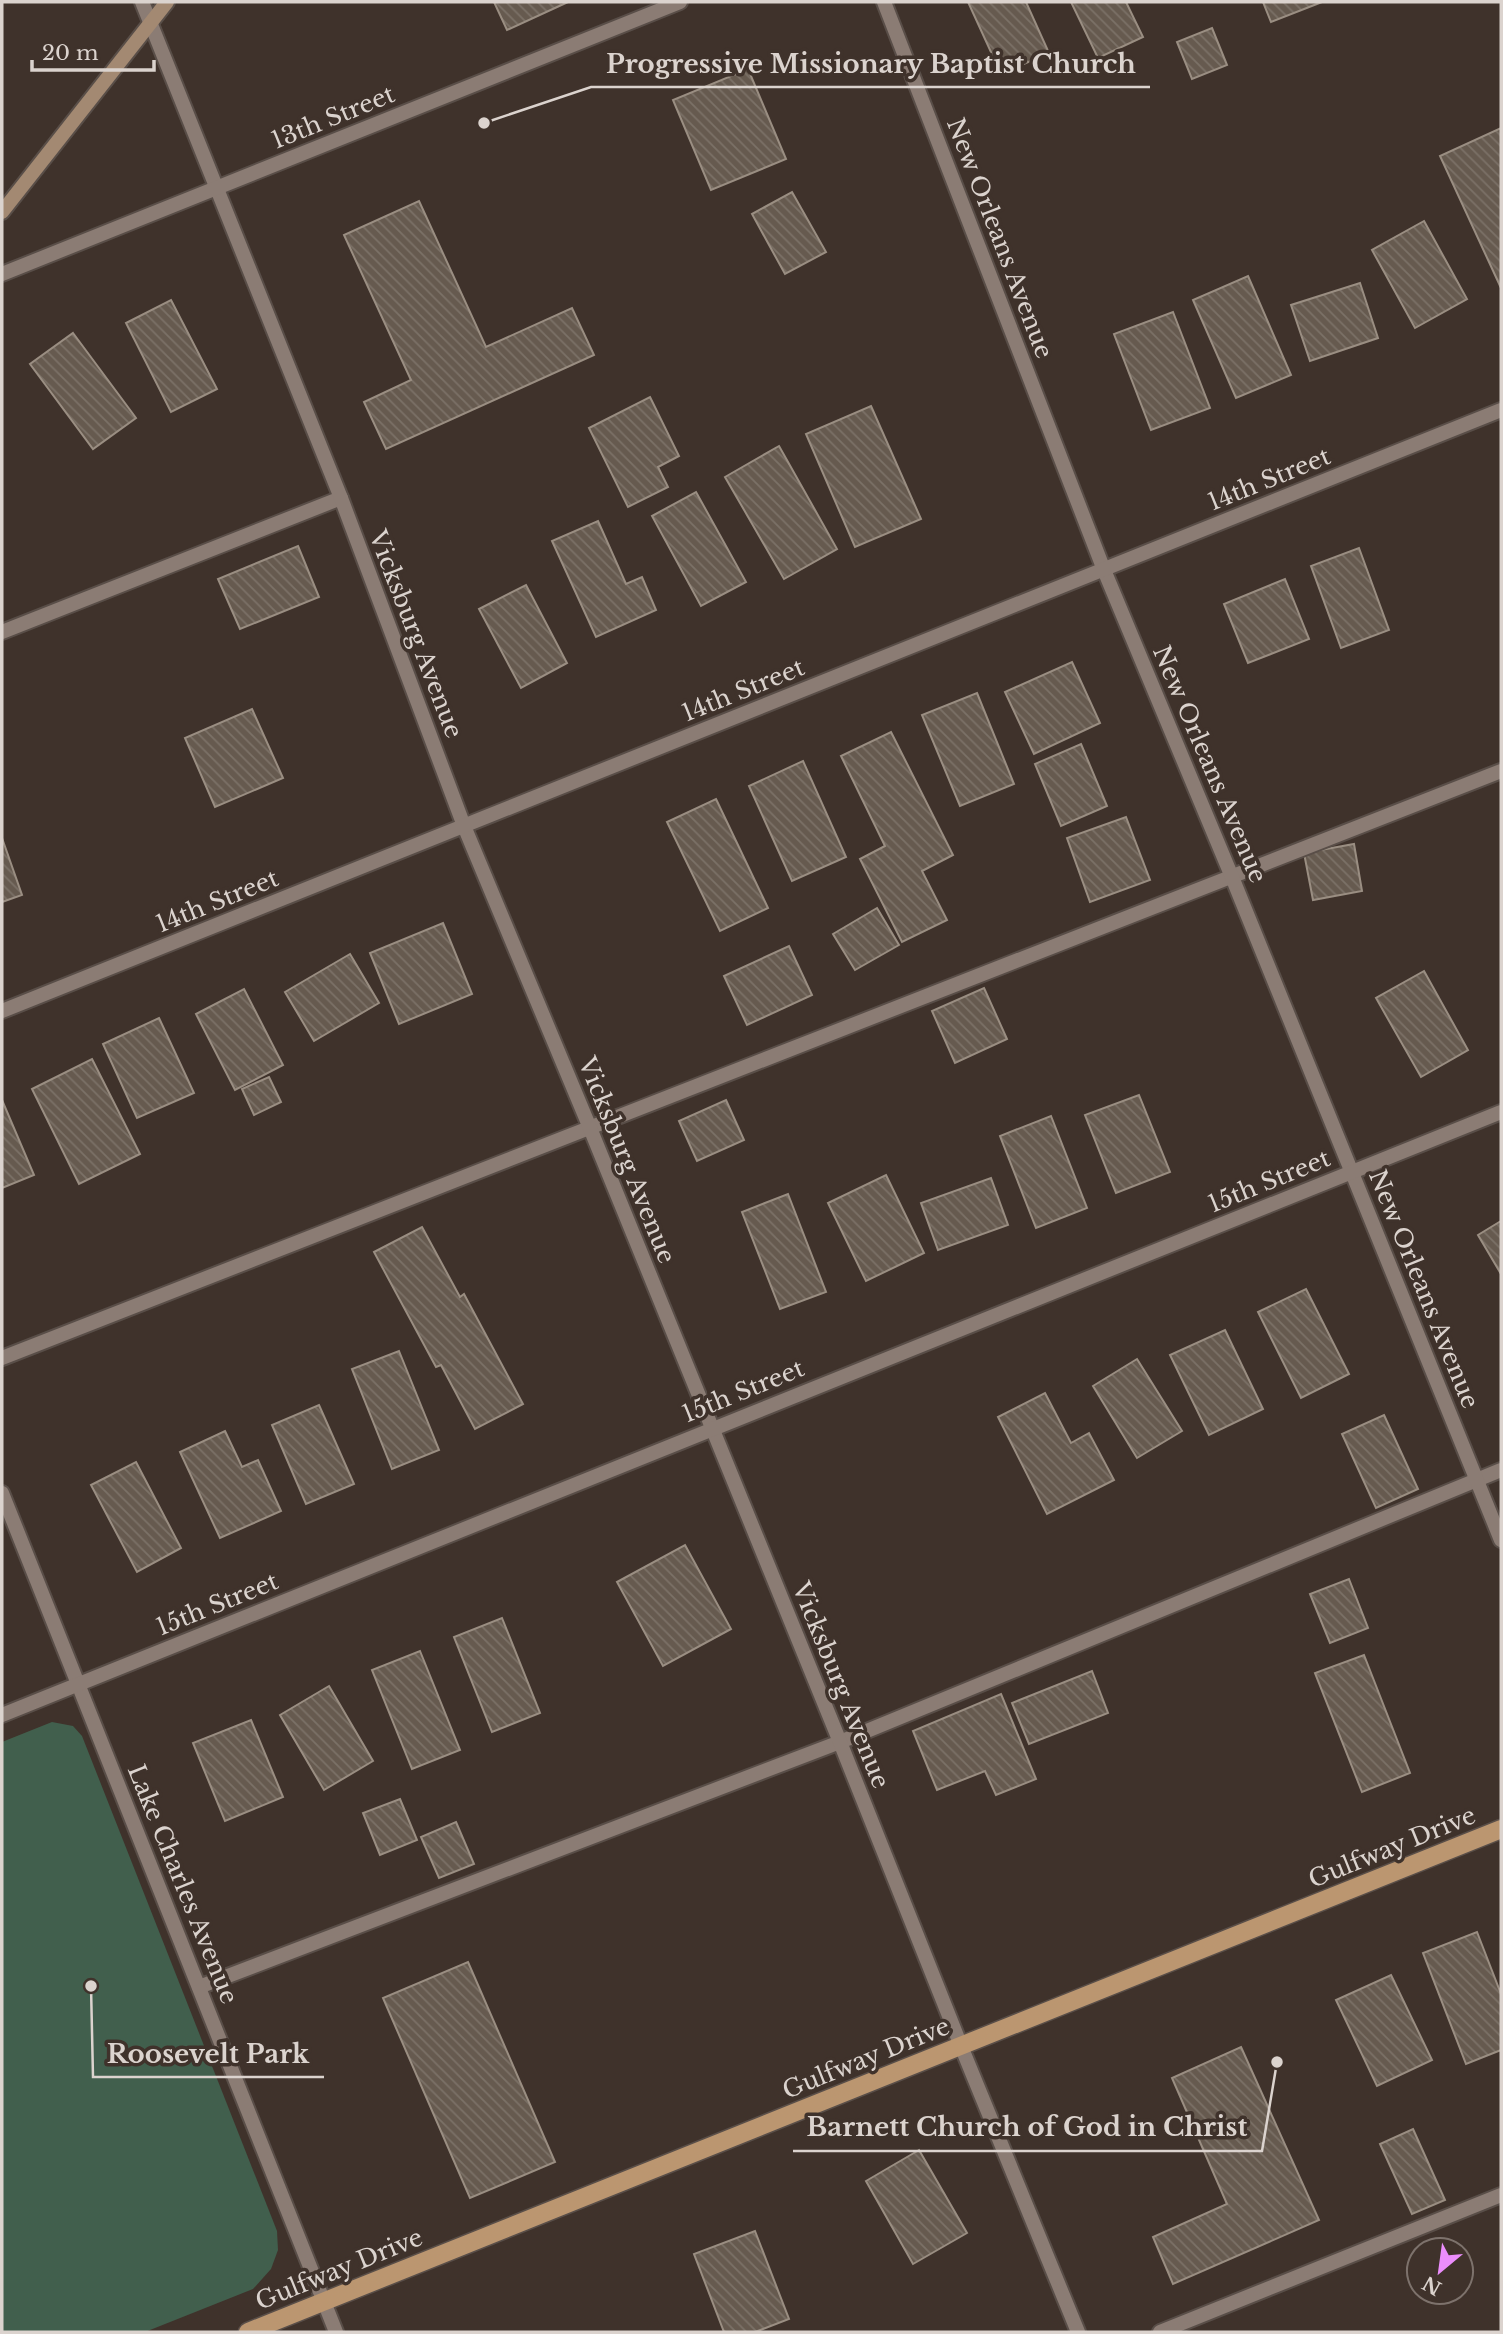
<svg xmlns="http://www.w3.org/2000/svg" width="1503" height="2334" viewBox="0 0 1503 2334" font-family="'Libre Baskerville',serif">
	<defs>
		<pattern id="building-back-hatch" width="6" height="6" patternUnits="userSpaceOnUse" patternTransform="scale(1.75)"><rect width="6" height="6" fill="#665a4f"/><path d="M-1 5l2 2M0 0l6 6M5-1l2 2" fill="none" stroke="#7b7167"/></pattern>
	</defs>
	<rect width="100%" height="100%" fill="#3f322b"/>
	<path fill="#415f4d" d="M52 1722 73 1726 82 1736 277 2231 278 2250 271 2269 253 2289 145 2332H2V1742Z"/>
	<g fill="url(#building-back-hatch)" stroke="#9a8e82" stroke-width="2">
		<path d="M494 2H568L507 30Z"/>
		<path d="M968 2H1026L1049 53 1001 74Z"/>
		<path d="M1071 2H1126L1143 37 1098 58Z"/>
		<path d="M1263 2H1322L1271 22Z"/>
		<path d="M1212 28 1227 65 1192 79 1177 42Z"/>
		<path d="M748 69 786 159 711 190 673 100Z"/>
		<path d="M1501 128V288L1440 156Z"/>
		<path d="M792 192 826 252 785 274 752 214Z"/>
		<path d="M419 201 486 347 572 308 594 355 386 449 364 402 411 380 344 235Z"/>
		<path d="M1424 221 1467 299 1415 328 1372 250Z"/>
		<path d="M1248 276 1291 375 1236 398 1193 300Z"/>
		<path d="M1360 283 1378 338 1310 361 1291 305Z"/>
		<path d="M171 300 217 389 171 412 126 323Z"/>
		<path d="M1173 312 1210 408 1151 430 1114 334Z"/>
		<path d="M73 333 136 418 93 449 30 364Z"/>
		<path d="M650 397 679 456 658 467 668 487 628 507 589 428Z"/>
		<path d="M871 406 921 519 855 547 806 434Z"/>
		<path d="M779 446 837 549 784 579 725 477Z"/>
		<path d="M696 492 746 582 701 606 652 516Z"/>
		<path d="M598 521 626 584 642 577 656 610 596 637 552 541Z"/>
		<path d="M298 546 319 597 240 629 218 579Z"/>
		<path d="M1359 548 1389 630 1341 648 1311 566Z"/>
		<path d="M1285 579 1309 639 1248 663 1224 604Z"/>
		<path d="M526 585 567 663 521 688 479 609Z"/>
		<path d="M1072 662 1100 723 1034 754 1005 692Z"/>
		<path d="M977 693 1014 784 960 806 922 715Z"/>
		<path d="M252 709 283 778 215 807 185 738Z"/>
		<path d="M891 732 953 855 922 871 947 920 902 942 860 859 885 846 841 756Z"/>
		<path d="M1081 744 1107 806 1061 826 1035 764Z"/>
		<path d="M803 761 846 857 792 881 749 786Z"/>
		<path d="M716 799 768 908 720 931 667 822Z"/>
		<path d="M1126 817 1150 880 1090 902 1067 838Z"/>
		<path d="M2 838 22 895 2 902Z"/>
		<path d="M1354 844 1362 891 1313 900 1304 853Z"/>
		<path d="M877 908 899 945 855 970 833 934Z"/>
		<path d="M443 923 472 994 399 1024 370 953Z"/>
		<path d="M789 946 812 995 747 1025 724 976Z"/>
		<path d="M350 954 379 1003 314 1041 285 992Z"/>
		<path d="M1424 971 1468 1050 1421 1077 1376 998Z"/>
		<path d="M984 988 1007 1039 955 1063 932 1011Z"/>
		<path d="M244 989 283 1065 235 1090 196 1014Z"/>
		<path d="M159 1018 194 1093 137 1118 103 1044Z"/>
		<path d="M92 1059 140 1154 79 1184 32 1089Z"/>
		<path d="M269 1077 281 1102 254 1115 242 1089Z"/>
		<path d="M1139 1095 1170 1172 1116 1193 1085 1115Z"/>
		<path d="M2 1100 34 1175 2 1188Z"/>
		<path d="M726 1100 744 1140 697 1161 679 1121Z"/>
		<path d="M1051 1116 1087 1208 1036 1228 1000 1136Z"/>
		<path d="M886 1175 924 1253 866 1281 828 1203Z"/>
		<path d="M991 1178 1008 1225 938 1250 921 1203Z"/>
		<path d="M788 1194 826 1292 780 1309 742 1212Z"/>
		<path d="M1501 1221V1274L1478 1235Z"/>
		<path d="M422 1227 460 1297 464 1294 523 1404 475 1429 441 1365 436 1367 374 1252Z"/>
		<path d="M1306 1289 1349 1374 1301 1398 1258 1312Z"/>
		<path d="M1225 1330 1263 1409 1209 1435 1170 1355Z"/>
		<path d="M399 1351 439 1450 392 1469 352 1369Z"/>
		<path d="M1137 1359 1182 1431 1137 1458 1093 1386Z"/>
		<path d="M1045 1393 1071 1443 1089 1433 1114 1480 1047 1514 998 1417Z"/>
		<path d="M319 1405 354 1484 306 1504 272 1425Z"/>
		<path d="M1384 1415 1418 1489 1376 1508 1342 1434Z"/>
		<path d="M225 1431 242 1467 258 1460 281 1511 220 1538 180 1452Z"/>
		<path d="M136 1462 181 1548 137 1572 91 1485Z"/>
		<path d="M685 1545 731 1629 663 1666 617 1582Z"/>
		<path d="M1349 1579 1368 1628 1330 1643 1310 1594Z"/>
		<path d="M502 1618 540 1713 492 1732 454 1637Z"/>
		<path d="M420 1651 460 1750 412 1769 372 1670Z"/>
		<path d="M1364 1655 1410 1773 1362 1792 1315 1673Z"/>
		<path d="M1092 1671 1108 1713 1029 1744 1012 1703Z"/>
		<path d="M329 1686 373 1761 324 1790 280 1715Z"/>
		<path d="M1001 1694 1036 1779 996 1795 985 1771 937 1790 913 1731Z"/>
		<path d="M251 1720 283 1797 225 1821 193 1743Z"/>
		<path d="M400 1799 417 1840 380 1855 363 1813Z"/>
		<path d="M456 1822 474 1864 439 1878 421 1837Z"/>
		<path d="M1477 1932 1501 1994V2050L1466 2064 1423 1953Z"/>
		<path d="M468 1962 555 2162 470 2198 383 1998Z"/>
		<path d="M1391 1975 1432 2060 1377 2086 1336 2000Z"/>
		<path d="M1241 2047 1319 2220 1173 2284 1153 2237 1227 2204 1172 2078Z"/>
		<path d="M1413 2129 1445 2200 1412 2214 1380 2144Z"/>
		<path d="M919 2150 967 2233 913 2264 866 2181Z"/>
		<path d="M755 2231 789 2319 755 2332H724L694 2254Z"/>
	</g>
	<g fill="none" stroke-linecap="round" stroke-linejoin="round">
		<defs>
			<g id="lane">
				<path d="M2 632 341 498"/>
				<path d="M2 1358 1501 771"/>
				<path d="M199 1987 840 1742 1501 1470"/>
				<path d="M1160 2332 1501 2195"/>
			</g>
			<g id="street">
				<path d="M142 2 341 498 464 826 590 1128 840 1742 961 2046 1078 2332"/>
				<path d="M884 2 1104 570 1232 877 1501 1540"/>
				<path d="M2 274 680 2"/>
				<path d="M2 1011 1501 410"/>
				<path d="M2 1493 336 2332"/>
				<path d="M2 1715 1501 1112"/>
			</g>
			<path id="secondary" d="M2 212 167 2"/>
			<path id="primary" d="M248 2332 1501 1829"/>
		</defs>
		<use href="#lane" stroke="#594e48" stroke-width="18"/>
		<use href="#street" stroke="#594e48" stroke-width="18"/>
		<use href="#secondary" stroke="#594e48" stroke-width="18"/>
		<use href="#primary" stroke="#594e48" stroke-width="21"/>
		<use href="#lane" stroke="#8b7c74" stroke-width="14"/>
		<use href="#street" stroke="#8b7c74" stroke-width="14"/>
		<use href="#secondary" stroke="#a38972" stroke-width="14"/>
		<use href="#primary" stroke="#bb9670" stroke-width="18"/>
	</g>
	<g text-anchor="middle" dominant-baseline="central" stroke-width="7" stroke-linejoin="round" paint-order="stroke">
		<g font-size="24" fill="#dbd3ce" stroke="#3f322b">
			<text transform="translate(333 117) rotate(-22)">13th Street</text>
			<text transform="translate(1000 238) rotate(69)">New Orleans Avenue</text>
			<text transform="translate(1269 479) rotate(-22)">14th Street</text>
			<text transform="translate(416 634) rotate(69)">Vicksburg Avenue</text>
			<text transform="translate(743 690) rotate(-22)">14th Street</text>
			<text transform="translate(1210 764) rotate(67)">New Orleans Avenue</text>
			<text transform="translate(217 901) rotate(-22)">14th Street</text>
			<text transform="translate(627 1160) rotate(68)">Vicksburg Avenue</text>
			<text transform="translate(1269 1181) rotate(-22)">15th Street</text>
			<text transform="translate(1424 1289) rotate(68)">New Orleans Avenue</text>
			<text transform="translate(743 1391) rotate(-22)">15th Street</text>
			<text transform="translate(217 1604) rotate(-22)">15th Street</text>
			<text transform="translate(841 1685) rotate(68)">Vicksburg Avenue</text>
			<text transform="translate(1392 1847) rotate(-22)">Gulfway Drive</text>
			<text transform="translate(183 1884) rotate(68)">Lake Charles Avenue</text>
			<text transform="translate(866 2058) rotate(-22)">Gulfway Drive</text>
			<text transform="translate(339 2269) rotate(-22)">Gulfway Drive</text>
		</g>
	</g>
	<path fill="none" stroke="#dbd3ce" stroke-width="2.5" d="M484 123L591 87H1150M91 1986L93 2077H324M1277 2062L1262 2151H793"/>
	<g fill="#dbd3ce" stroke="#3f322b" stroke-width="2.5">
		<circle cx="484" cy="123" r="7"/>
		<circle cx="91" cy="1986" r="7"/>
		<circle cx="1277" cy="2062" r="7"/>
	</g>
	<g font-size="26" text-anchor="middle" font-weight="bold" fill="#dbd3ce" stroke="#3f322b" stroke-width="7" stroke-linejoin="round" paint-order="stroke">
		<text x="871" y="73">Progressive Missionary Baptist Church</text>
		<text x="208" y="2063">Roosevelt Park</text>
		<text x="1027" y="2136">Barnett Church of God in Christ</text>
	</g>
	<rect width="1503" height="2334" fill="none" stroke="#dbd3ce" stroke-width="7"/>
	<g transform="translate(1440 2271) rotate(209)"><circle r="33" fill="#3f322b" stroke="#7d726c" stroke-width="2"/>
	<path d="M0-5L12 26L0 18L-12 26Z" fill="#eb8dfb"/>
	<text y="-10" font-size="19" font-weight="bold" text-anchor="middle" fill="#dbd3ce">N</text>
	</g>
	<path d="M32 60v10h122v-10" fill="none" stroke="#dbd3ce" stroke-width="3.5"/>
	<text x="42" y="60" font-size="21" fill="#dbd3ce" stroke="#3f322b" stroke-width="5" paint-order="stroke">20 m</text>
</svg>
